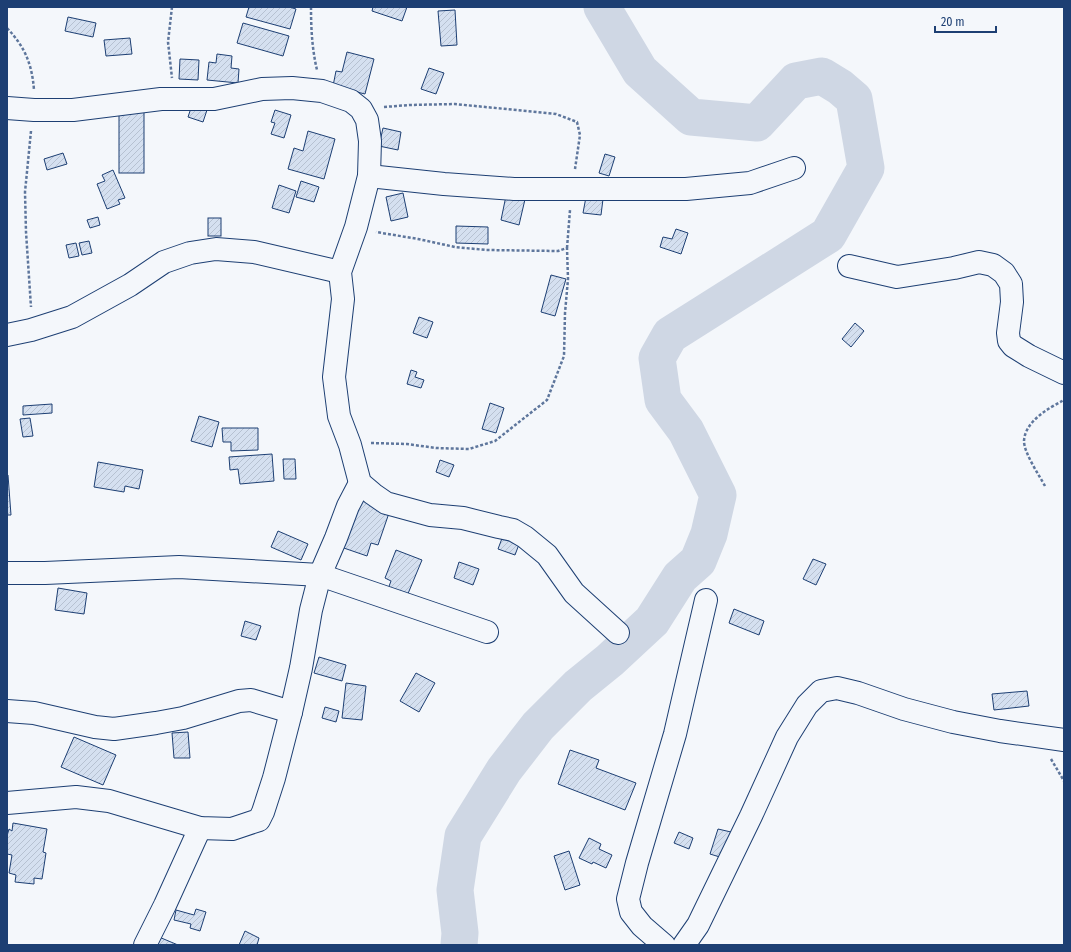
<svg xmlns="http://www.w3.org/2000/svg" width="1071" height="952" viewBox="0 0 1071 952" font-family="'Fira Sans Condensed',sans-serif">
	<defs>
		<pattern id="building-hatch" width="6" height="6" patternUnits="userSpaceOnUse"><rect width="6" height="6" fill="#d5e0f0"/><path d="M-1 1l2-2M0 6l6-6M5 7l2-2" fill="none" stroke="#b6c1d1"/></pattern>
	</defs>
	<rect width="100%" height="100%" fill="#f4f7fb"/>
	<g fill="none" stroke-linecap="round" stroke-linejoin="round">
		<path stroke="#cfd7e4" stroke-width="37" d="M459 945 460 933 455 890 463 836 504 770 538 726 578 686 610 660 652 621 680 577 698 561 709 534 718 495 686 431 663 400 657 358 670 335 828 235 866 168 854 99 840 87 822 76 796 81 757 123 691 117 640 71 602 7"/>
	</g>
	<g fill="url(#building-hatch)" stroke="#1d3f73">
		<path d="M249 7H289L296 9 290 29 246 17Z"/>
		<path d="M373 7H407L402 21 372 11Z"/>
		<path d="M455 10 457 45 441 46 438 11Z"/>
		<path d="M68 17 96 23 93 37 65 31Z"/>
		<path d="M243 23 289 36 283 56 237 43Z"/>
		<path d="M130 38 132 54 106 56 104 40Z"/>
		<path d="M347 52 374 59 365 94 333 86 336 71 342 72Z"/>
		<path d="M217 54 232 56 231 68 239 69 238 83 207 80 209 62 216 63Z"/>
		<path d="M180 59 199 60 198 80 179 79Z"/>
		<path d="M429 68 444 73 436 94 421 89Z"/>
		<path d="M192 105 207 110 203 122 188 117Z"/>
		<path d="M275 110 291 115 284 138 271 134 275 123 271 122Z"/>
		<rect x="119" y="112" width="25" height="61"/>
		<path d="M383 128 401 132 398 150 379 146Z"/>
		<path d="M308 131 335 139 324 179 288 169 294 148 303 151Z"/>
		<path d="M63 153 67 164 47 170 44 159Z"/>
		<path d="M605 154 615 157 609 176 599 173Z"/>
		<path d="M113 170 125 198 118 200 120 204 107 209 97 184 105 181 102 175Z"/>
		<path d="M301 181 319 187 314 202 296 197Z"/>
		<path d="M279 185 296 191 289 213 272 208Z"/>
		<path d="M507 191 526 195 519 225 501 220Z"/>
		<path d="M403 193 408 217 391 221 386 197Z"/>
		<path d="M586 197 603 199 601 215 583 213Z"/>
		<path d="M98 217 100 225 90 228 87 220Z"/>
		<rect x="208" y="218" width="13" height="18"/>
		<path d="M456 226 488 227V244L456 243Z"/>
		<path d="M676 229 688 233 681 254 660 247 663 237 672 239Z"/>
		<path d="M89 241 92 253 82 255 79 243Z"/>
		<path d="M76 243 79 256 69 258 66 245Z"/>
		<path d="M551 275 566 279 555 316 541 312Z"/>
		<path d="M419 317 433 322 427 338 413 333Z"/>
		<path d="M855 323 864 331 851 347 842 339Z"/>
		<path d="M411 370 417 372 415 377 424 380 421 388 407 384Z"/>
		<path d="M490 403 504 408 496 433 482 429Z"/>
		<path d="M52 404V413L23 415V406Z"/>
		<path d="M199 416 219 422 212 447 191 441Z"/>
		<path d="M30 418 33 436 23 437 20 419Z"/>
		<path d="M222 428H258V450L231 451V442H223Z"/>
		<path d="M272 454 274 481 240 484 238 469 230 470 229 457Z"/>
		<path d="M283 459H295L296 479H284Z"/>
		<path d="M440 460 454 465 449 477 436 472Z"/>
		<path d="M98 462 143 470 139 489 125 486 124 492 94 487Z"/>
		<path d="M7 475H8L11 515H7Z"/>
		<path d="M354 497 379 505 389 513 378 545 371 543 367 556 338 546Z"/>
		<path d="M278 531 308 544 301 560 271 547Z"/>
		<path d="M504 533 521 539 515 555 498 549Z"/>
		<path d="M396 550 422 560 407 596 388 589 391 581 385 578Z"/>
		<path d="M813 559 826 564 816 585 803 579Z"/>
		<path d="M459 562 479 569 473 585 454 578Z"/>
		<path d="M58 588 87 593 84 614 55 610Z"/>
		<path d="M734 609 764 621 759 635 729 623Z"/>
		<path d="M245 621 261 626 256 640 241 636Z"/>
		<path d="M319 657 346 665 342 681 314 673Z"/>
		<path d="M416 673 435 683 419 712 400 701Z"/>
		<path d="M346 683 366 686 362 720 342 718Z"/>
		<path d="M1027 691 1029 706 994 710 992 694Z"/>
		<path d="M325 707 339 711 336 722 322 718Z"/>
		<path d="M188 732 190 758H174L172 733Z"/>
		<path d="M74 737 116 755 103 785 61 767Z"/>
		<path d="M570 750 599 760 596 768 636 783 625 810 558 784Z"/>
		<path d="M13 823 47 829 43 852 46 853 42 879 34 878V884L15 882 16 875 9 873 12 855 7 854V836L9 829 12 831Z"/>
		<path d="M718 829 731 832 723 858 710 854Z"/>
		<path d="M679 832 693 838 689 849 674 843Z"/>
		<path d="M589 838 601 844 599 849 612 855 606 868 593 862 592 864 579 858Z"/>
		<path d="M569 851 580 885 565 890 554 856Z"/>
		<path d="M196 909 206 912 200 931 190 928 191 924 174 920 176 910 194 915Z"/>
		<path d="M245 931 259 938 257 945H239Z"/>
		<path d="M159 937 178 945H156Z"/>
	</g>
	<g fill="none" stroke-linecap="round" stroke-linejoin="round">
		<defs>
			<g id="minor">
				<path d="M7 108 34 110H73L161 99H214L262 89 292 88 322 91 351 101 361 109 367 120 370 141 369 176 356 227 340 272 343 299 334 377 339 416 350 445 360 483 373 494 386 503 430 515 463 518 499 527 513 530 525 537 547 555 574 593 618 633"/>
				<path d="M369 176 444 184 514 189H686L750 183 794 168"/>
				<path d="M849 266 897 277 954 268 979 262 993 265 1004 273 1011 284 1012 302 1008 333 1009 341 1013 346 1029 356 1064 373"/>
				<path d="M7 335 31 330 72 317 130 285 164 262 190 253 216 249 254 252 340 272"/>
				<path d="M7 573H45L179 567 320 575 487 632"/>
				<path d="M7 711 34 713 95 727 114 729 156 723 183 718 239 701 251 700 291 712"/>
				<path d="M7 803 76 797 109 801 200 828 232 829 259 820 263 812 274 778 291 712 301 668 311 610 320 575 336 538 348 506 360 483"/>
				<path d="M145 945 165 905 200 828"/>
				<path d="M664 945 642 926 631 912 628 899 637 863 675 734 706 600"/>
				<path d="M684 945 698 925 751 816 787 737 807 705 821 691 837 688 858 693 904 709 953 722 1000 731 1064 740"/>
			</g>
		</defs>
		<use href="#minor" stroke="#1d3f73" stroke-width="24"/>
		<g stroke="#5e769c" stroke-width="2.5" stroke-dasharray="3 2" stroke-linecap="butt">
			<path d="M172 7 168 42 172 78"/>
			<path d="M311 7C311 28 312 49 317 70"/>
			<path d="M7 28C25 47 32 64 34 90"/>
			<path d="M384 107 410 105 455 104 556 114 577 122 580 135 575 169"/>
			<path d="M31 131 25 192 26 232 31 307"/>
			<path d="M567 248 570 210"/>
			<path d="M371 443 407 444 436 448 469 449 495 441 547 400 564 356 565 313 568 279 567 248 558 251 486 250 455 247 418 239 376 232"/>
			<path d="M1045 486C1039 475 1024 453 1024 441 1025 421 1049 408 1064 400"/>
			<path d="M1051 759 1064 781"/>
		</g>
		<use href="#minor" stroke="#f4f7fb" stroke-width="22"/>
	</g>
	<rect width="1071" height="952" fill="none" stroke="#1d3f73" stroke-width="16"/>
	<path d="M935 26v6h61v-6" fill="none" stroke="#1d3f73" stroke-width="2"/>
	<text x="941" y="26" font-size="12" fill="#1d3f73" stroke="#f4f7fb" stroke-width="3" paint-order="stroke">20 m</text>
</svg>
